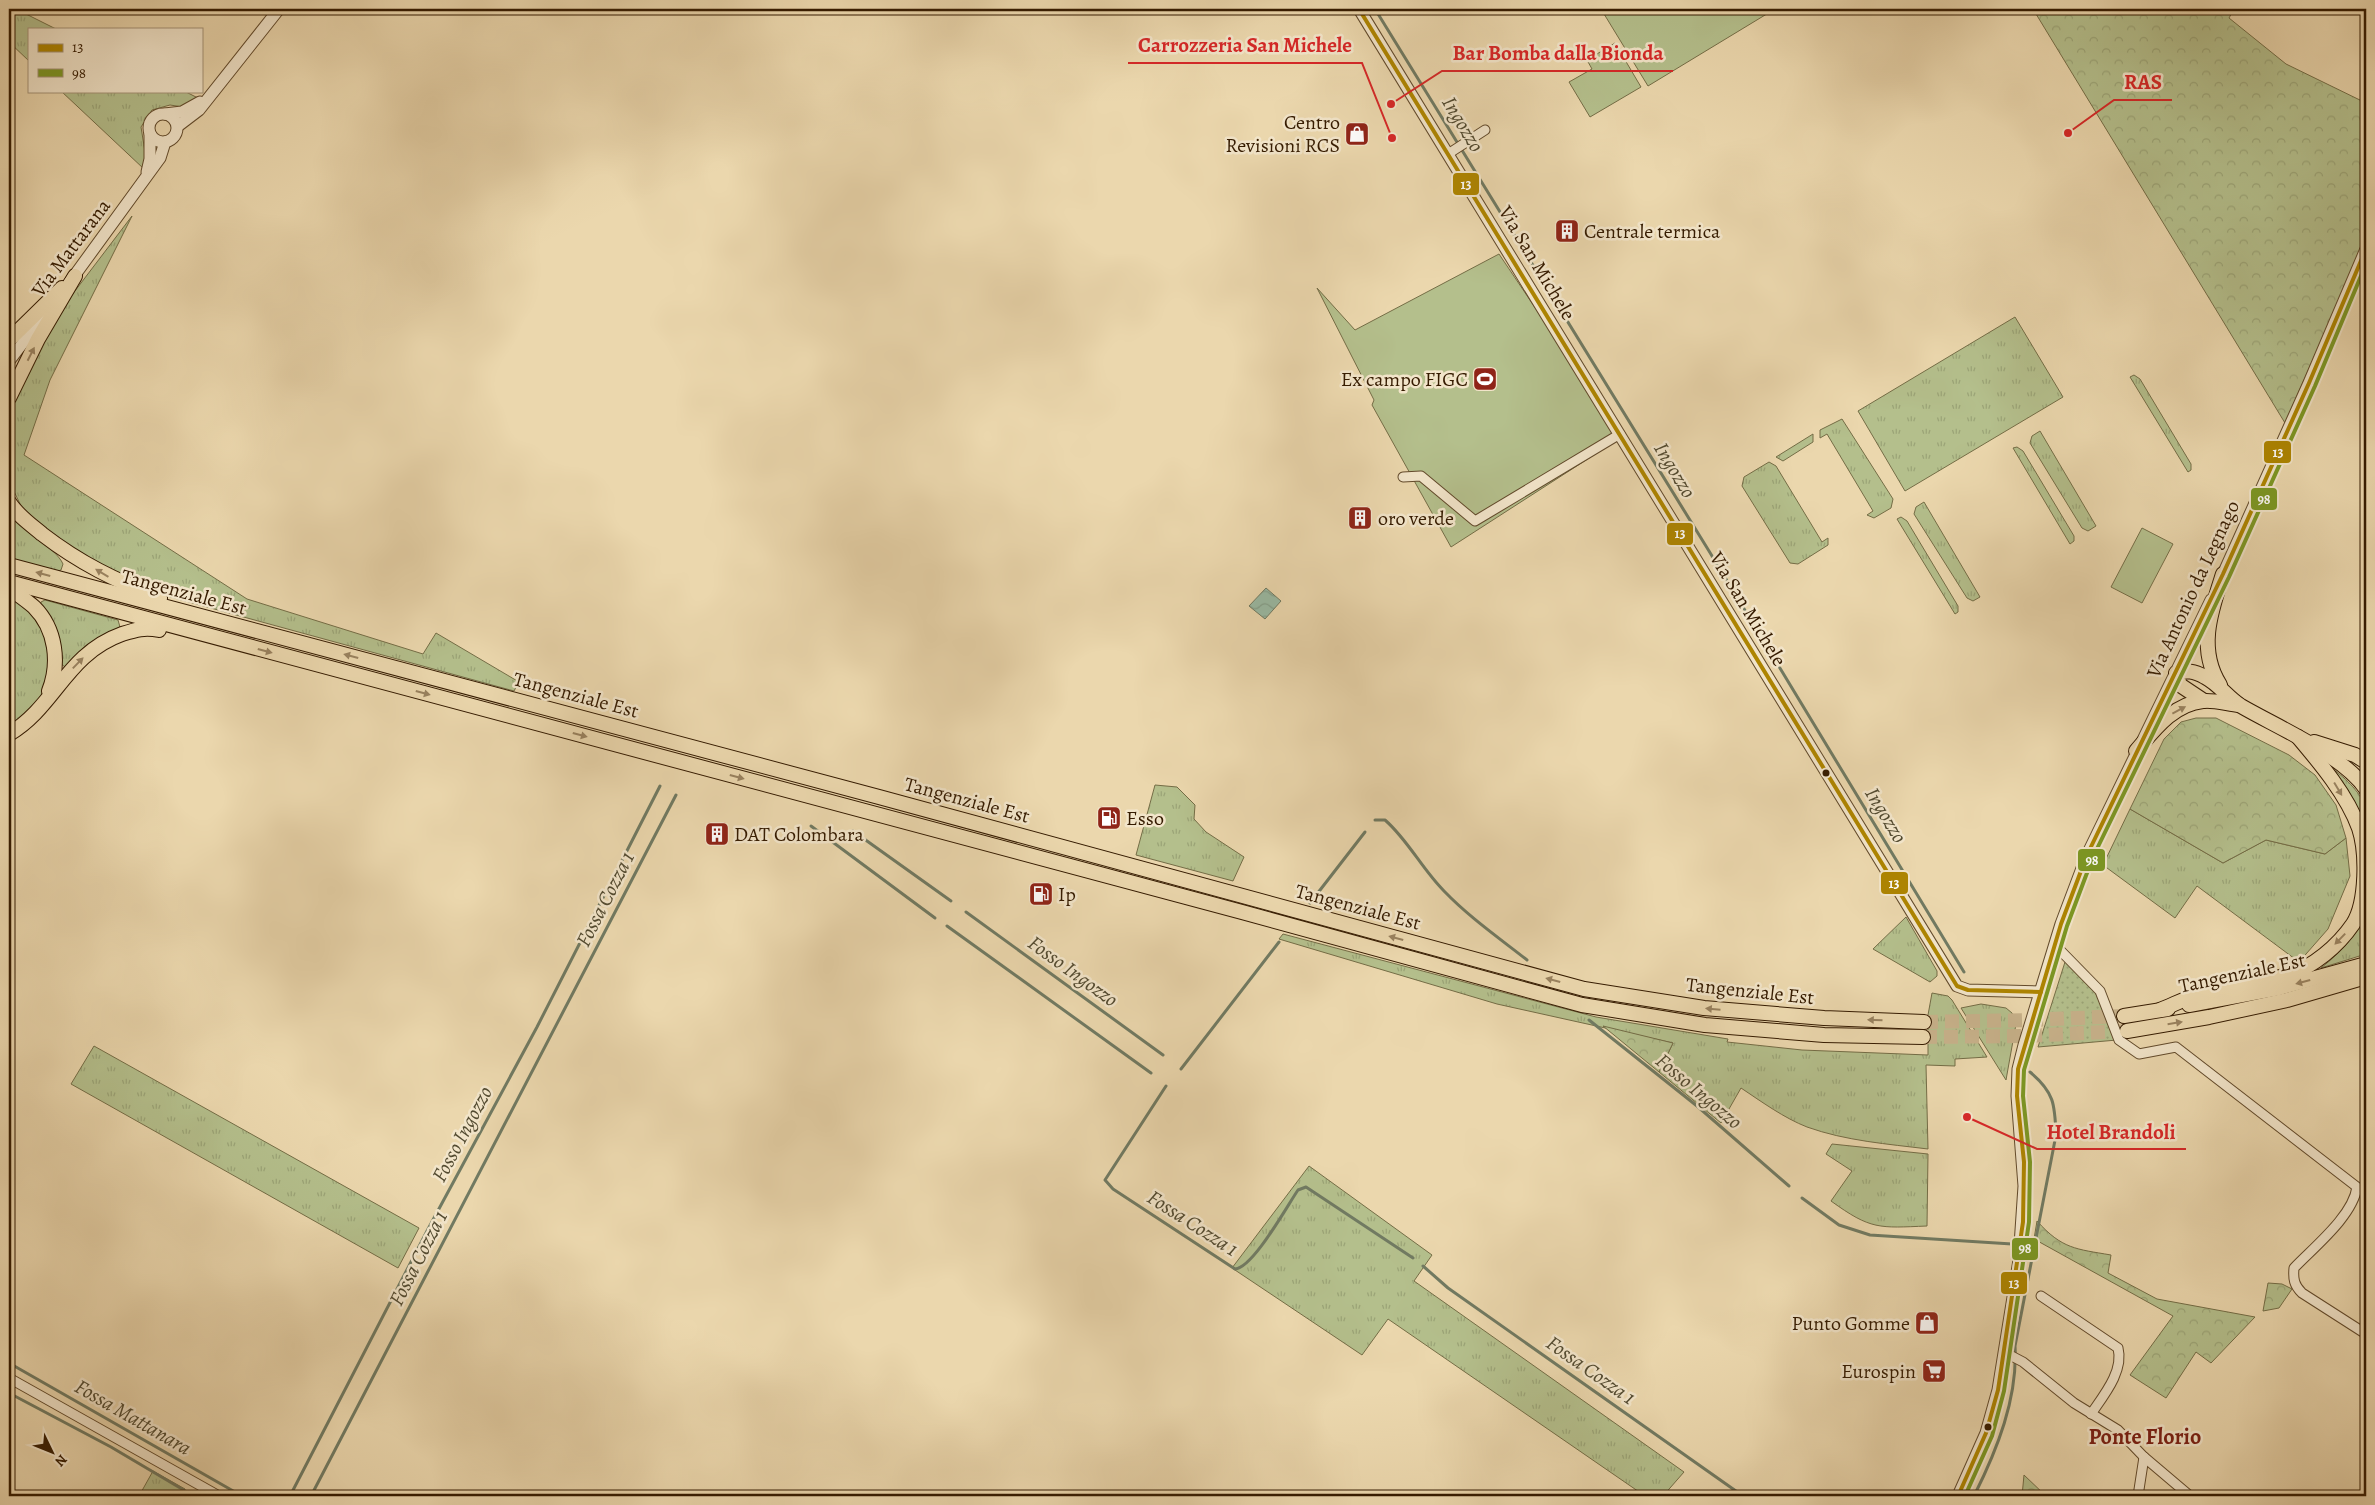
<svg xmlns="http://www.w3.org/2000/svg" width="2375" height="1505" viewBox="0 0 2375 1505" font-family="Alegreya,serif">
	<defs>
		<pattern id="grass-tufts" width="24" height="20" patternUnits="userSpaceOnUse" patternTransform="scale(1.25)"><rect width="24" height="20" fill="#b4bf8c"/><path d="M3 7l-1-3M5 7V3M7 7l1-3M15 17l-1-3M17 17v-4M19 17l1-3" fill="none" stroke="#9ba477"/></pattern>
		<pattern id="forest-crowns" width="20" height="18" patternUnits="userSpaceOnUse" patternTransform="scale(1.25)"><rect width="20" height="18" fill="#b4bf8c"/><path d="M2 6a3 3 0 1 1 6 0M12 15a3 3 0 1 1 6 0" fill="none" stroke="#9ba477"/></pattern>
		<pattern id="park-dots" width="8" height="8" patternUnits="userSpaceOnUse" patternTransform="scale(1.25)"><rect width="8" height="8" fill="#b4bf8c"/><path d="M2 2h.1M6 6h.1" fill="none" stroke="#9ba477" stroke-width="1.8" stroke-linecap="round"/></pattern>
		<pattern id="water-waves" width="16" height="10" patternUnits="userSpaceOnUse" patternTransform="scale(1.25)"><rect width="16" height="10" fill="#99baa4"/><path d="M0 5q4-4 8 0t8 0" fill="none" stroke="#849f8b"/></pattern>
	</defs>
	<rect width="100%" height="100%" fill="#ebd7ad"/>
	<filter id="stains"><feTurbulence type="fractalNoise" baseFrequency=".004" numOctaves="4"/><feColorMatrix values="0 0 0 0 .2 0 0 0 0 .09 0 0 0 0 .02 0 0 0 .5 -.17"/></filter>
	<radialGradient id="worn" r=".72"><stop offset=".6" stop-color="#630" stop-opacity="0"/><stop offset="1" stop-color="#630" stop-opacity=".3"/></radialGradient>
	<g fill="url(#grass-tufts)" stroke="#746d46">
		<path d="M9 9H16L56 29H29V61L9 42Z"/>
		<path d="M61 91H184L198 98 183 107 170 105 152 110 141 127 145 152 144 169Z"/>
		<path d="M132 216 50 380 24 455 247 599 423 654 436 633 519 682 514 691 134 587 68 548 22 508 9 481V418L15 400 36 353 62 308Z"/>
		<path d="M2015 317 2063 397 1905 491 1858 411Z"/>
		<path d="M2134 375 2140 379 2191 464V470L2188 472 2130 377Z"/>
		<path d="M1842 419 1893 499 1891 508 1874 518 1867 515 1873 511 1827 434 1820 438V430Z"/>
		<path d="M2040 431 2096 526 2088 531 2082 528 2030 443 2032 436Z"/>
		<path d="M1813 434V442L1783 461 1776 457Z"/>
		<path d="M2017 447 2023 451 2074 536V541L2070 544 2013 448Z"/>
		<path d="M1769 462 1776 466 1822 542 1828 538V545L1798 564 1790 563 1742 486 1744 477Z"/>
		<path d="M1924 502 1980 597 1973 601 1967 598 1914 514 1916 507Z"/>
		<path d="M9 514C23 531 56 548 63 564L61 570 58 571 9 559Z"/>
		<path d="M1901 517 1907 521 1958 606V612L1955 614 1897 519Z"/>
		<path d="M9 595C14 598 20 602 25 606 51 629 57 673 37 702 30 713 19 720 9 728Z"/>
		<path d="M45 600 118 620 120 627 92 642 65 667 60 663 40 606 41 602Z"/>
		<path d="M2333 769C2345 778 2363 794 2366 810 2368 817 2366 827 2366 835Z"/>
		<path d="M1155 785 1177 787 1195 805 1194 819 1206 832 1244 857 1233 881 1136 855Z"/>
		<path d="M2130 809 2223 863 2266 840 2325 854 2346 838 2350 876 2328 929 2299 962 2197 886 2175 918 2103 865Z"/>
		<path d="M2366 910V954L2321 968C2343 950 2356 937 2366 910Z"/>
		<path d="M1906 917 1937 971V976L1930 982 1873 949Z"/>
		<path d="M1283 934 1596 1017 1728 1039 1727 1042 1802 1050 1928 1055V1015L1932 993 1948 996 1952 1000 1987 1057 1955 1059V1066L1926 1065 1928 1149C1888 1144 1846 1141 1807 1127 1784 1118 1762 1102 1741 1088L1721 1123 1659 1072 1673 1043 1497 1004 1279 939Z"/>
		<path d="M1981 1004 2006 1008 2012 1013 2016 1024 2006 1080 1961 1008Z"/>
		<path d="M94 1046 419 1228 398 1268 71 1084Z"/>
		<path d="M1832 1144 1928 1154 1927 1226C1879 1228 1871 1230 1831 1201L1852 1171 1826 1154Z"/>
		<path d="M1309 1166 1432 1255 1414 1281 1684 1472 1663 1496H1645L1388 1319 1362 1355 1232 1268Z"/>
		<path d="M153 1471 185 1489 181 1496H139Z"/>
	</g>
	<g fill="url(#forest-crowns)" stroke="#746d46">
		<path d="M2033 9H2234L2229 18 2286 64 2366 103V239L2285 423Z"/>
		<path d="M2196 718H2216L2289 755 2315 775 2336 805 2346 838 2325 854 2266 840 2223 863 2130 809 2164 739 2181 722Z"/>
		<path d="M1603 1026 1673 1043 1659 1072Z"/>
		<path d="M2037 1221C2062 1249 2076 1249 2111 1255L2108 1273 2157 1299 2255 1317 2211 1363 2196 1352 2166 1398 2130 1375 2173 1316 2034 1239Z"/>
		<path d="M2268 1283 2282 1284 2292 1289 2279 1308 2263 1311Z"/>
		<path d="M2024 1475 2046 1496H2022Z"/>
	</g>
	<path fill="url(#park-dots)" stroke="#746d46" d="M2065 962 2095 992 2117 1040 2038 1047Z"/>
	<g fill="#b4bf8c" stroke="#746d46">
		<path d="M1601 9H1775L1648 86Z"/>
		<path d="M1615 43 1641 87 1590 117 1569 82 1592 69 1587 60Z"/>
		<path d="M1499 254 1620 434 1614 442 1451 547 1372 405 1374 400 1317 288 1355 330Z"/>
		<path d="M2142 528 2173 544 2142 603 2111 587Z"/>
	</g>
	<path fill="url(#water-waves)" stroke="#717a62" d="M1266 588 1281 601 1265 619 1249 606Z"/>
	<g fill="none" stroke-linecap="round" stroke-linejoin="round">
		<g stroke="#717a62" stroke-width="3">
			<path d="M1375 9 1709 551 1964 972"/>
			<path d="M1375 820H1385C1408 840 1422 869 1444 891 1469 917 1499 938 1527 960"/>
			<path d="M811 826 935 918"/>
			<path d="M853 831 951 901"/>
			<path d="M1310 903 1365 832"/>
			<path d="M966 912 1163 1055"/>
			<path d="M947 926 1151 1073"/>
			<path d="M1589 1020 1697 1106 1789 1186"/>
			<path d="M1181 1069 1279 942"/>
			<path d="M1166 1086 1105 1180 1113 1189 1235 1269C1253 1268 1287 1206 1298 1190L1306 1187 1413 1258"/>
			<path d="M1802 1198 1839 1225 1870 1235 2012 1244"/>
			<path d="M1423 1266 1448 1288 1743 1496"/>
			<path d="M9 1363 242 1496"/>
			<path d="M9 1393 111 1447 187 1492 185 1496"/>
			<path d="M290 1496 427 1231 537 1027 660 786"/>
			<path d="M311 1496 676 795"/>
			<path d="M1974 1496C1997 1450 2018 1398 2015 1346L2056 1135C2055 1104 2054 1092 2030 1072"/>
		</g>
		<g stroke="#c7b18a" stroke-width="14" stroke-dasharray="14 7" stroke-linecap="butt">
			<path d="M1924 1022 2029 1020 2124 1016"/>
			<path d="M1923 1037 2025 1036 2127 1031"/>
		</g>
		<defs>
			<g id="minor">
				<path d="M1448 154 1485 130"/>
				<path d="M1403 477 1421 476 1475 521 1620 434"/>
				<path d="M2055 945 2100 991 2119 1040 2139 1054 2176 1047 2357 1187C2353 1216 2314 1247 2294 1268 2293 1279 2294 1285 2302 1293L2366 1334"/>
				<path d="M2041 1296 2118 1348C2124 1371 2104 1395 2091 1414"/>
				<path d="M2004 1352 2023 1362 2074 1403 2118 1430 2144 1457 2190 1496"/>
				<path d="M9 1378 219 1496"/>
				<path d="M2138 1496 2144 1457"/>
			</g>
			<g id="tertiary">
				<path d="M1359 9 1957 986 1968 990 2041 992"/>
				<circle cx="163" cy="128" r="14"/>
				<path d="M165 114 182 112 200 102"/>
				<path d="M178 126 199 110 279 9"/>
				<path d="M147 172 150 159V134"/>
				<path d="M69 283 160 158 165 142"/>
				<path d="M9 361 52 305"/>
				<path d="M2220 581 2309 383 2366 249"/>
				<path d="M1958 1496 1986 1433 1998 1390 2019 1260 2024 1186 2017 1096 2018 1069 2024 1045 2061 924 2087 855 2211 600"/>
			</g>
			<g id="trunk">
				<path d="M9 340 62 288"/>
				<path d="M9 398 38 339 75 276"/>
				<path d="M9 502C17 515 30 524 42 534 81 564 115 580 160 598"/>
				<path d="M9 565 879 797 1584 989 1704 1008 1824 1018 1924 1022"/>
				<path d="M9 582 1242 912 1582 1005 1705 1025 1824 1035 1923 1037"/>
				<path d="M9 588C17 594 26 600 34 607 56 629 60 663 49 691"/>
				<path d="M2220 685C2197 649 2211 611 2223 574"/>
				<path d="M2204 701 2180 685 2176 673C2187 670 2194 671 2205 677 2219 684 2228 698 2241 706 2277 727 2343 755 2366 789"/>
				<path d="M9 734C55 707 66 654 122 634 135 630 144 627 159 630"/>
				<path d="M2314 742 2355 755 2366 762"/>
				<path d="M2136 751C2154 730 2173 704 2203 701 2215 700 2228 704 2239 705"/>
				<path d="M2189 1005 2279 988 2366 964"/>
				<path d="M2160 1010C2175 1004 2190 996 2206 992 2233 984 2261 983 2288 975 2313 967 2338 946 2353 924 2367 902 2367 852 2359 828 2347 795 2320 763 2298 737"/>
				<path d="M2124 1016 2168 1009"/>
				<path d="M2127 1031 2209 1017 2287 1000 2366 977"/>
			</g>
		</defs>
		<use href="#minor" stroke="#624a2b" stroke-width="11"/>
		<use href="#tertiary" stroke="#624a2b" stroke-width="13"/>
		<use href="#trunk" stroke="#351b00" stroke-width="16"/>
		<use href="#minor" stroke="#f2e5ca" stroke-width="9"/>
		<use href="#tertiary" stroke="#f2e5ca" stroke-width="11"/>
		<use href="#trunk" stroke="#ebd7ad" stroke-width="14"/>
		<defs>
			<g id="bus-1">
				<path d="M1359 9 1957 986 1968 990 2041 992"/>
				<path d="M1958 1496 1986 1433 1998 1390 2023 1222 2024 1162 2017 1096 2018 1069 2061 924 2087 855 2223 574 2309 383 2366 249"/>
			</g>
			<path id="bus-2" d="M1965 1496 1992 1436 2004 1391 2029 1222 2030 1162 2023 1096 2024 1070 2067 926 2093 857 2229 577 2315 386 2366 264"/>
		</defs>
		<use href="#bus-1" stroke="#f2e5ca" stroke-width="8"/>
		<use href="#bus-2" stroke="#f2e5ca" stroke-width="8"/>
		<use href="#bus-1" stroke="#ae8500" stroke-width="4"/>
		<use href="#bus-2" stroke="#7c9823" stroke-width="4"/>
	</g>
	<defs><path id="oneway-solid" d="M-6-.8H1V-3.2L6.5 0L1 3.2V.8H-6Z" transform="scale(1.25)"/></defs>
	<g fill="#99825f">
		<use href="#oneway-solid" transform="translate(31 354) rotate(-63)"/>
		<use href="#oneway-solid" transform="translate(102 573) rotate(-149)"/>
		<use href="#oneway-solid" transform="translate(43 574) rotate(-165)"/>
		<use href="#oneway-solid" transform="translate(265 651) rotate(15)"/>
		<use href="#oneway-solid" transform="translate(351 656) rotate(-165)"/>
		<use href="#oneway-solid" transform="translate(78 663) rotate(-46)"/>
		<use href="#oneway-solid" transform="translate(423 693) rotate(15)"/>
		<use href="#oneway-solid" transform="translate(2179 710) rotate(-28)"/>
		<use href="#oneway-solid" transform="translate(580 735) rotate(15)"/>
		<use href="#oneway-solid" transform="translate(737 777) rotate(15)"/>
		<use href="#oneway-solid" transform="translate(2338 789) rotate(59)"/>
		<use href="#oneway-solid" transform="translate(1396 938) rotate(-165)"/>
		<use href="#oneway-solid" transform="translate(2340 939) rotate(134)"/>
		<use href="#oneway-solid" transform="translate(1553 980) rotate(-165)"/>
		<use href="#oneway-solid" transform="translate(2303 982) rotate(165)"/>
		<use href="#oneway-solid" transform="translate(1713 1009) rotate(-175)"/>
		<use href="#oneway-solid" transform="translate(1875 1020) rotate(-178)"/>
		<use href="#oneway-solid" transform="translate(2175 1023) rotate(-9)"/>
	</g>
	<defs>
		<symbol id="shop-square" viewBox="-11 -11 22 22"><rect x="-9" y="-9" width="18" height="18" rx="4" fill="#8f2418" stroke="#f2e5ca"/><path d="M-5-2.5h2.3a2.7 3.5 0 0 1 5.4 0H5L5.5 6h-11ZM-1.5-2.5h3a1.5 2.3 0 0 0-3 0Z" fill="#fff"/></symbol>
		<symbol id="building-square" viewBox="-11 -11 22 22"><rect x="-9" y="-9" width="18" height="18" rx="4" fill="#8f2418" stroke="#f2e5ca"/><path d="M-4-6H4V6H1V3H-1V6H-4ZM-2.5-4.3h1.7v1.8h-1.7ZM.8-4.3h1.7v1.8H.8ZM-2.5-1h1.7V.8h-1.7ZM.8-1h1.7V.8H.8Z" fill="#fff"/></symbol>
		<symbol id="stadium-square" viewBox="-11 -11 22 22"><rect x="-9" y="-9" width="18" height="18" rx="4" fill="#8f2418" stroke="#f2e5ca"/><path d="M0-5a6.5 5 0 1 0 0 10a6.5 5 0 1 0 0-10ZM-3.5-1.8h7v3.6h-7Z" fill="#fff"/></symbol>
		<symbol id="fuel-square" viewBox="-11 -11 22 22"><rect x="-9" y="-9" width="18" height="18" rx="4" fill="#8f2418" stroke="#f2e5ca"/><path d="M-5.5-6h7V0h2V4h1.3V-2.5L3-4.5l.8-.8L6-3V5H2.5V1h-1V6h-7ZM-4.2-4.7v3.2H.2V-4.7Z" fill="#fff"/></symbol>
		<symbol id="supermarket-square" viewBox="-11 -11 22 22"><rect x="-9" y="-9" width="18" height="18" rx="4" fill="#8f2418" stroke="#f2e5ca"/><path d="M-6-5.5h2.5l.6 2H6L4.5 2H-2.5L-4.4-4H-6ZM-1.5 3.2a1.3 1.3 0 1 0 .1 0ZM3 3.2a1.3 1.3 0 1 0 .1 0Z" fill="#fff"/></symbol>
	</defs>
	<g fill-rule="evenodd">
		<use href="#shop-square" x="1343" y="120" width="28" height="28"/>
		<use href="#building-square" x="1553" y="217" width="28" height="28"/>
		<use href="#stadium-square" x="1471" y="365" width="28" height="28"/>
		<use href="#building-square" x="1346" y="504" width="28" height="28"/>
		<use href="#fuel-square" x="1095" y="804" width="28" height="28"/>
		<use href="#building-square" x="703" y="820" width="28" height="28"/>
		<use href="#fuel-square" x="1027" y="880" width="28" height="28"/>
		<use href="#shop-square" x="1913" y="1309" width="28" height="28"/>
		<use href="#supermarket-square" x="1920" y="1357" width="28" height="28"/>
	</g>
	<g fill="#351b00" stroke="#f2e5ca" stroke-width="2">
		<circle cx="1826" cy="773" r="4.5"/>
		<circle cx="1988" cy="1427" r="4.5"/>
	</g>
	<g text-anchor="middle" dominant-baseline="central" stroke-width="5" stroke-linejoin="round" paint-order="stroke">
		<g font-size="20" fill="#351b00" stroke="#f2e5ca" text-anchor="start">
			<text x="1340" y="122" text-anchor="end">Centro<tspan x="1340" dy="23">Revisioni RCS</tspan></text>
			<text x="1584" y="231">Centrale termica</text>
			<text x="1468" y="379" text-anchor="end">Ex campo FIGC</text>
			<text x="1378" y="518">oro verde</text>
			<text x="1126" y="818">Esso</text>
			<text x="734" y="834">DAT Colombara</text>
			<text x="1058" y="894">Ip</text>
			<text x="1910" y="1323" text-anchor="end">Punto Gomme</text>
			<text x="1916" y="1371" text-anchor="end">Eurospin</text>
		</g>
		<g font-size="20" fill="#351b00" stroke="#f2e5ca">
			<text transform="translate(71 248) rotate(-53)">Via Mattarana</text>
			<text transform="translate(1537 263) rotate(59)">Via San Michele</text>
			<text transform="translate(2193 589) rotate(-65)">Via Antonio da Legnago</text>
			<text transform="translate(184 592) rotate(15)">Tangenziale Est</text>
			<text transform="translate(1748 609) rotate(59)">Via San Michele</text>
			<text transform="translate(576 695) rotate(15)">Tangenziale Est</text>
			<text transform="translate(967 800) rotate(15)">Tangenziale Est</text>
			<text transform="translate(1358 907) rotate(15)">Tangenziale Est</text>
			<text transform="translate(2242 973) rotate(-12)">Tangenziale Est</text>
			<text transform="translate(1750 991) rotate(6)">Tangenziale Est</text>
		</g>
		<g font-size="21" font-style="italic" fill="#534b31" stroke="#f2e5ca">
			<text transform="translate(1463 124) rotate(59)">Ingozzo</text>
			<text transform="translate(1675 470) rotate(59)">Ingozzo</text>
			<text transform="translate(1886 815) rotate(59)">Ingozzo</text>
			<text transform="translate(605 899) rotate(-63)">Fossa Cozza 1</text>
			<text transform="translate(1073 971) rotate(36)">Fosso Ingozzo</text>
			<text transform="translate(1699 1091) rotate(40)">Fosso Ingozzo</text>
			<text transform="translate(462 1134) rotate(-62)">Fosso Ingozzo</text>
			<text transform="translate(1193 1223) rotate(33)">Fossa Cozza 1</text>
			<text transform="translate(418 1258) rotate(-63)">Fossa Cozza 1</text>
			<text transform="translate(1591 1370) rotate(35)">Fossa Cozza 1</text>
			<text transform="translate(133 1417) rotate(30)">Fossa Mattanara</text>
		</g>
		<g font-size="22" font-weight="bold" fill="#7a1f14" stroke="#f2e5ca">
			<text x="2145" y="1437">Ponte Florio</text>
		</g>
	</g>
	<path fill="none" stroke="#d62828" stroke-width="2" d="M1392 138L1362 63H1128M1391 104L1442 71H1673M2068 133L2114 100H2172M1967 1117L2037 1149H2186"/>
	<g fill="#d62828" stroke="#f2e5ca" stroke-width="2">
		<circle cx="1392" cy="138" r="5"/>
		<circle cx="1391" cy="104" r="5"/>
		<circle cx="2068" cy="133" r="5"/>
		<circle cx="1967" cy="1117" r="5"/>
	</g>
	<g font-size="21" text-anchor="middle" font-weight="bold" fill="#d62828" stroke="#f2e5ca" stroke-width="5" stroke-linejoin="round" paint-order="stroke">
		<text x="1245" y="52">Carrozzeria San Michele</text>
		<text x="1558" y="60">Bar Bomba dalla Bionda</text>
		<text x="2143" y="89">RAS</text>
		<text x="2111" y="1139">Hotel Brandoli</text>
	</g>
	<g stroke="#f2e5ca" stroke-width="2">
		<rect x="1452" y="172" width="28" height="24" rx="5" fill="#ae8500"/>
		<rect x="2263" y="440" width="29" height="24" rx="5" fill="#ae8500"/>
		<rect x="2250" y="487" width="28" height="24" rx="5" fill="#7c9823"/>
		<rect x="1666" y="522" width="28" height="24" rx="5" fill="#ae8500"/>
		<rect x="2077" y="848" width="29" height="24" rx="5" fill="#7c9823"/>
		<rect x="1880" y="871" width="29" height="24" rx="5" fill="#ae8500"/>
		<rect x="2011" y="1237" width="28" height="24" rx="5" fill="#7c9823"/>
		<rect x="2000" y="1271" width="28" height="24" rx="5" fill="#ae8500"/>
	</g>
	<g font-size="14" text-anchor="middle" font-weight="bold" fill="#fff">
		<text x="1466" y="189">13</text>
		<text x="2278" y="457">13</text>
		<text x="2264" y="504">98</text>
		<text x="1680" y="538">13</text>
		<text x="2092" y="865">98</text>
		<text x="1894" y="888">13</text>
		<text x="2025" y="1253">98</text>
		<text x="2014" y="1288">13</text>
	</g>
	<rect width="2375" height="1505" fill="none" stroke="#ebd7ad" stroke-width="30"/>
	<rect x="10" y="10" width="2355" height="1485" fill="none" stroke="#351b00" stroke-width="2.5"/>
	<rect x="15" y="15" width="2345" height="1475" fill="none" stroke="#351b00"/>
	<rect x="28" y="28" width="175" height="65" fill="#f2e5ca" stroke="#a69479"/>
	<rect x="38" y="44" width="25" height="8" fill="#ae8500" stroke="#a69479"/>
	<text x="72" y="52" font-size="15" fill="#351b00">13</text>
	<rect x="38" y="69" width="25" height="8" fill="#7c9823" stroke="#a69479"/>
	<text x="72" y="78" font-size="15" fill="#351b00">98</text>
	<g transform="translate(52 1452) rotate(133)" stroke="#f2e5ca" stroke-width="4" paint-order="stroke">
	<path d="M0-4L9 19L0 12L-9 19Z" fill="#351b00"/>
	<text y="-8" font-size="14" font-weight="bold" text-anchor="middle" fill="#351b00">N</text>
	</g>
	<rect width="100%" height="100%" filter="url(#stains)"/>
	<rect width="100%" height="100%" fill="url(#worn)"/>
</svg>
